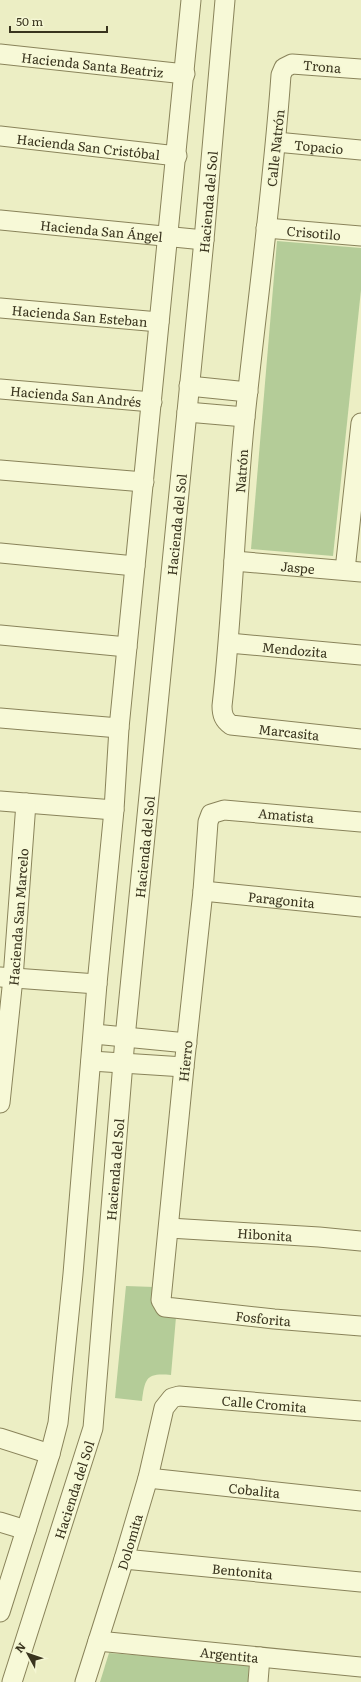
<svg xmlns="http://www.w3.org/2000/svg" width="361" height="1682" viewBox="0 0 361 1682" font-family="Literata,serif">
	<rect width="100%" height="100%" fill="#eceec4"/>
	<g fill="#b4cc98">
		<path d="M277 241 361 248V290L333 556 251 549Z"/>
		<path d="M126 1286 154 1287 176 1317 171 1375C147 1373 145 1377 142 1401L115 1398Z"/>
		<path d="M109 1653 249 1664 248 1682H100Z"/>
	</g>
	<g fill="none" stroke-linecap="round" stroke-linejoin="round">
		<defs>
			<g id="minor">
				<path id="s1" d="M0 54 185 74"/>
				<path id="s2" d="M361 69 292 64 284 68 281 75C273 189 257 303 245 417 235 513 233 610 222 706 222 715 224 720 231 725L361 739"/>
				<path id="s3" d="M0 136 177 156"/>
				<path id="s4" d="M276 142 361 150"/>
				<path id="s5" d="M0 220 204 240"/>
				<path id="s6" d="M266 228 361 236"/>
				<path id="s7" d="M0 308 159 322"/>
				<path d="M189 386 248 392"/>
				<path id="s8" d="M0 389 152 402"/>
				<path d="M187 412 245 417"/>
				<path d="M0 470 144 482"/>
				<path d="M0 553 135 566"/>
				<path id="s9" d="M234 561 361 572"/>
				<path d="M345 570 361 423"/>
				<path d="M0 635 127 647"/>
				<path id="s10" d="M229 643 361 655"/>
				<path d="M0 718 119 728"/>
				<path d="M0 801 114 810"/>
				<path id="s11" d="M361 822 224 810 211 814 208 822 203 891 184 1067 161 1300 165 1307 274 1319 361 1326"/>
				<path id="s12" d="M203 891 361 907"/>
				<path d="M0 977 97 984"/>
				<path d="M94 1034 187 1043"/>
				<path d="M91 1061 184 1067"/>
				<path id="s13" d="M0 1103 13 978 26 803"/>
				<path id="s14" d="M169 1228 319 1237 361 1241"/>
				<path d="M0 1438 50 1454"/>
				<path id="s15" d="M148 1478 361 1501"/>
				<path d="M0 1522 26 1530"/>
				<path id="s16" d="M124 1559 361 1582"/>
				<path d="M0 1612 50 1454 58 1423 73 1274 97 984 114 810 119 728 191 0"/>
				<path id="s17" d="M98 1641 361 1667"/>
				<path id="s18" d="M12 1682 93 1428 125 1038 204 240 225 0"/>
				<path id="s19" d="M85 1682 124 1559 148 1478 164 1408 172 1398 179 1396 361 1411"/>
				<path d="M258 1682 260 1657"/>
			</g>
		</defs>
		<use href="#minor" stroke="#89835a" stroke-width="21"/>
		<use href="#minor" stroke="#f7f9d7" stroke-width="19"/>
	</g>
	<g text-anchor="middle" dominant-baseline="central" stroke-width="3.5" stroke-linejoin="round" paint-order="stroke">
		<g font-size="13" fill="#39341e" stroke="#f4f6d3">
			<text stroke="none"><textPath href="#s1" startOffset="93">Hacienda Santa Beatriz</textPath></text>
			<text transform="translate(322 66) rotate(5)">Trona</text>
			<text stroke="none"><textPath href="#s3" startOffset="89">Hacienda San Cristóbal</textPath></text>
			<text stroke="none"><textPath href="#s4" startOffset="43">Topacio</textPath></text>
			<text transform="translate(275 148) rotate(-84)">Calle Natrón</text>
			<text stroke="none"><textPath href="#s18" startOffset="1498">Hacienda del Sol</textPath></text>
			<text stroke="none"><textPath href="#s5" startOffset="102">Hacienda San Ángel</textPath></text>
			<text stroke="none"><textPath href="#s6" startOffset="48">Crisotilo</textPath></text>
			<text stroke="none"><textPath href="#s7" startOffset="80">Hacienda San Esteban</textPath></text>
			<text stroke="none"><textPath href="#s8" startOffset="76">Hacienda San Andrés</textPath></text>
			<text transform="translate(241 471) rotate(-86)">Natrón</text>
			<text stroke="none"><textPath href="#s18" startOffset="1174">Hacienda del Sol</textPath></text>
			<text stroke="none"><textPath href="#s9" startOffset="64">Jaspe</textPath></text>
			<text stroke="none"><textPath href="#s10" startOffset="66">Mendozita</textPath></text>
			<text stroke="none"><textPath href="#s2" startOffset="800">Marcasita</textPath></text>
			<text transform="translate(286 815) rotate(5)">Amatista</text>
			<text stroke="none"><textPath href="#s18" startOffset="850">Hacienda del Sol</textPath></text>
			<text stroke="none"><textPath href="#s12" startOffset="79">Paragonita</textPath></text>
			<text stroke="none"><textPath href="#s13" startOffset="187">Hacienda San Marcelo</textPath></text>
			<text transform="translate(185 1061) rotate(-84)">Hierro</text>
			<text stroke="none"><textPath href="#s18" startOffset="526">Hacienda del Sol</textPath></text>
			<text stroke="none"><textPath href="#s14" startOffset="96">Hibonita</textPath></text>
			<text stroke="none"><textPath href="#s11" startOffset="747">Fosforita</textPath></text>
			<text stroke="none"><textPath href="#s19" startOffset="391">Calle Cromita</textPath></text>
			<text stroke="none"><textPath href="#s18" startOffset="202">Hacienda del Sol</textPath></text>
			<text stroke="none"><textPath href="#s15" startOffset="107">Cobalita</textPath></text>
			<text stroke="none"><textPath href="#s19" startOffset="147">Dolomita</textPath></text>
			<text stroke="none"><textPath href="#s16" startOffset="119">Bentonita</textPath></text>
			<text stroke="none"><textPath href="#s17" startOffset="132">Argentita</textPath></text>
		</g>
	</g>
	<g transform="translate(28 1654) rotate(310)" stroke="#f4f6d3" stroke-width="3" paint-order="stroke">
	<path d="M0-3L7 15L0 10L-7 15Z" fill="#39341e"/>
	<text y="-6" font-size="11" font-weight="bold" text-anchor="middle" fill="#39341e">N</text>
	</g>
	<path d="M10 26v6h97v-6" fill="none" stroke="#39341e" stroke-width="2"/>
	<text x="16" y="26" font-size="12" fill="#39341e" stroke="#f4f6d3" stroke-width="3" paint-order="stroke">50 m</text>
</svg>
